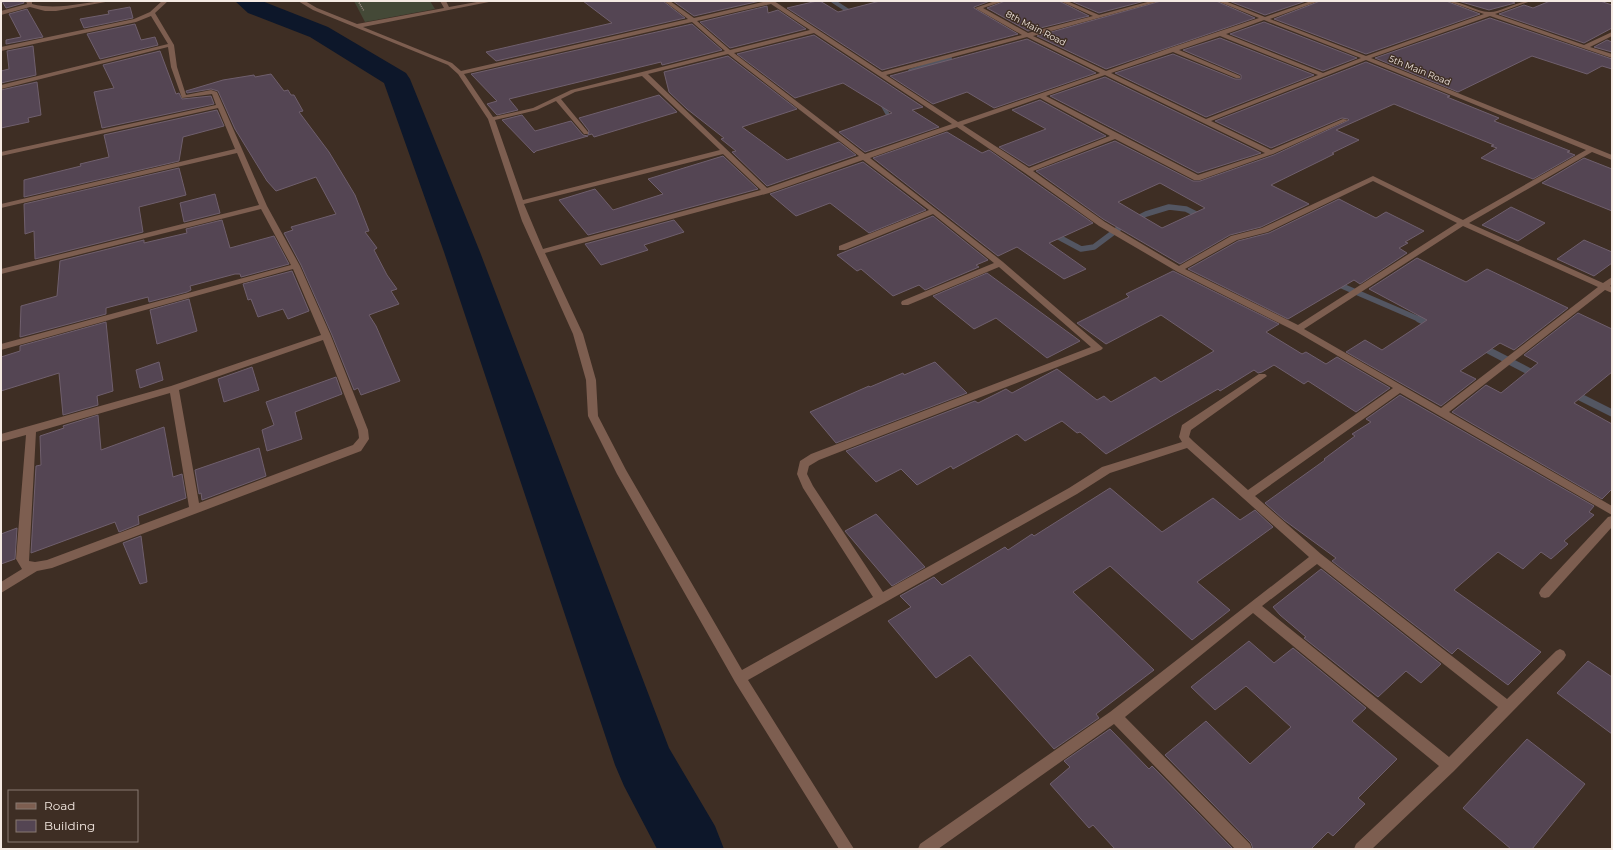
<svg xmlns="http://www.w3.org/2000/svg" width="1613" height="850" viewBox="0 0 1613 850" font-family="Montserrat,sans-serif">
	<rect width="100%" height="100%" fill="#3e2e24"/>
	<path fill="#444937" d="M354 1H430L435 9 365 22Z"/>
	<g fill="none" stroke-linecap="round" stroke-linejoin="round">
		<g stroke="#535662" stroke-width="4">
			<path d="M833 1 853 14"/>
			<path d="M910 71 950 58"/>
			<path d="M882 99V104L892 122"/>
		</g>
		<g stroke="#535662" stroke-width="5.5">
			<path d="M1053 234 1081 249 1094 247 1122 226 1146 214 1169 207 1186 209 1202 217"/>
			<path d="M1335 283 1421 320"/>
		</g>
		<g stroke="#535662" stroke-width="7">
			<path d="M1419 319 1432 325"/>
			<path d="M1482 347 1536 375"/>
			<path d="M1572 393 1612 413"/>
		</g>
		<path fill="#0d172a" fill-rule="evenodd" d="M235 1H262L328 27 406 73 410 79 480 252 669 748 715 826 724 849H657L624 786 615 765 444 252 384 83 310 37 248 13Z"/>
	</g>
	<g fill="#544553" stroke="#6f5f6d" fill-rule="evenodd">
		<path d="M2 1H23L24 3 6 8Z"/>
		<path d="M583 1H663L685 18 496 61 486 52 612 23Z"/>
		<path d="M673 1H760L694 16Z"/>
		<path d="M817 1H820L838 12 880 1H990L974 7V8L1018 34 882 70 787 8Z"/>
		<path d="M1005 1H1059L1089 16 1028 31 987 8Z"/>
		<path d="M1071 1H1145L1099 13Z"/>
		<path d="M1161 1H1216L1255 18 1106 69 1037 36Z"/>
		<path d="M1229 1H1306L1265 15Z"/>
		<path d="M1320 1H1446L1480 14 1366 54 1274 19Z"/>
		<path d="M1458 1H1510L1515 3 1489 10Z"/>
		<path d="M1550 1H1600L1612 5V28L1584 43 1499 14 1524 5 1533 8Z"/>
		<path d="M767 6 768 13 778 10 806 29 730 48 700 22Z"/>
		<path d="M130 7 133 18 84 28 80 19 109 14 108 11Z"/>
		<path d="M27 9 43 37 6 44V40L21 37 9 14Z"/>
		<path d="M1490 18 1612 59V69L1602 66 1587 74 1532 56 1458 92 1375 58Z"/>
		<path d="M1264 22 1357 58 1323 71 1230 34Z"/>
		<path d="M135 24 141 40 155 37 158 45 100 59 87 34Z"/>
		<path d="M692 24 722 50 662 65 661 62 509 99 518 110 497 115 487 104 497 101 471 74Z"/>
		<path d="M814 35 923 107 912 110 939 127 865 152 839 132 892 113 843 83 795 98 737 54Z"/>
		<path d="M1220 38 1314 75 1206 117 1115 73 1173 54 1235 79H1241V75L1183 50Z"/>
		<path d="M1027 39 1096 73 994 108 967 92 933 104 890 76Z"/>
		<path d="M1607 40 1612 42V52L1594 47Z"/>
		<path d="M33 46 36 75 1 83V71L9 69 7 51Z"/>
		<path d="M160 51 176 94 179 93 182 99 211 96 214 104 102 128 94 92 114 88 103 65Z"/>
		<path d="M728 56 797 109 742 127 787 160 839 142 856 155 767 186 732 152 736 151 721 139 724 138 687 109 669 92 664 72Z"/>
		<path d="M1366 62 1450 96 1447 97 1499 118 1494 121 1570 151 1567 152 1575 155 1533 179 1481 158 1497 148 1491 146 1494 145 1394 104 1336 130 1359 140 1332 153 1334 154 1322 160 1271 185 1309 204 1261 227 1230 235 1180 264 1103 219 1036 171 1115 141 1193 181H1200L1274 155 1349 120 1348 119 1342 118 1271 148 1215 121ZM1160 183 1205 208 1162 228 1118 202Z"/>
		<path d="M271 74 284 91 288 90 291 95H294L303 111 299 112 329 152 355 195 369 231 365 232 377 248 374 250 387 275 397 289 391 291 399 304 369 315 376 326 400 381 361 395 358 388 354 390 332 335 301 265 284 233 293 230 291 227 336 214 316 177 276 191 267 181 235 129 218 91 211 89 187 93 186 91 223 80 254 75 255 77Z"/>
		<path d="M1105 77 1261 153 1198 173 1050 96Z"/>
		<path d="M37 82 41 115 28 118 29 122 1 128V90Z"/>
		<path d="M659 95 677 112 594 137 592 134 588 135 589 131 579 118Z"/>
		<path d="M1040 100 1106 136 1029 166 999 147 1046 129 1012 110Z"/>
		<path d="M217 110 224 126 183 137 179 161 24 197V180L81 166 80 164 109 157 104 135Z"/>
		<path d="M522 115 535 131 571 121 583 135 588 136 536 151 534 153 502 120Z"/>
		<path d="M947 132 982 153 989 150 1093 223 1049 243 1086 269 1064 279 1017 247 998 256 873 158Z"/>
		<path d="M723 156 758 189 588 235 559 200 595 189 613 210 663 194 648 179Z"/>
		<path d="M1584 158 1612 169V211L1542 183Z"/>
		<path d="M863 162 926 210 869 233 830 203 796 216 770 194Z"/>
		<path d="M179 168 186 195 139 207 143 232 35 259 34 231 25 234 24 204Z"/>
		<path d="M215 194 220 213 184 222 180 203Z"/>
		<path d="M1339 199 1376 218 1386 212 1424 231 1405 242 1408 243 1399 248 1407 253 1360 284 1354 280 1288 319 1188 269 1238 241 1269 233Z"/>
		<path d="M1511 207 1545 223 1518 241 1482 225Z"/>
		<path d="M933 216 988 260 976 265 979 267 925 290 919 285 893 296 861 269 857 271 837 255Z"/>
		<path d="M222 220 230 248 274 236 289 264 241 277 240 274H235L190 286 191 290 187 292 149 302 148 297 106 308V314L20 337 21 306 57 296 60 261 144 240V243L187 233 186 229Z"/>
		<path d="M674 220 684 232 644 245 648 250 601 265 585 244Z"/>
		<path d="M1584 240 1612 252V263L1594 276 1557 259Z"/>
		<path d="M1417 258 1466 282 1487 269 1568 308 1514 350 1500 343 1460 371 1476 379 1441 406 1346 352 1365 340 1382 350 1427 320 1369 289Z"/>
		<path d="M292 271 309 311 288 319 283 309 258 317 251 299 248 300 243 284Z"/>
		<path d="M1173 271 1279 324 1266 332 1302 354 1306 352 1326 364 1337 357 1390 388 1356 412 1308 381 1304 384 1274 365 1262 372 1258 373 1254 370 1220 391 1218 389 1106 454 1080 432 1077 433 1062 421 1025 441 1017 434 953 469 951 466 917 485 901 469 876 482 846 451 975 401 978 403 1006 389 1012 393 1057 369 1097 400 1104 396 1111 402 1155 377 1161 382 1214 351 1161 315 1106 344 1077 323 1129 297 1126 294Z"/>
		<path d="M987 273 1080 341 1047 358 996 318 974 329 933 296Z"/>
		<path d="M189 299 197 331 157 344 150 310Z"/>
		<path d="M1578 313 1612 329V372L1574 403 1612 424V489L1602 499 1452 412 1486 385 1501 393 1538 363 1524 355Z"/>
		<path d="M106 322 113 391 97 396 98 405 63 415 59 373 1 391V357L20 351V346Z"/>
		<path d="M159 362 163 380 140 388 136 370Z"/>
		<path d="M935 362 967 393 836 443 810 412 869 386 870 387 903 373 904 375Z"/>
		<path d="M252 367 259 390 224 402 218 379Z"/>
		<path d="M336 377 342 394 295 412 302 439 267 451 262 430 274 425 266 402Z"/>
		<path d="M1400 395 1594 506 1589 512 1594 515 1564 541 1568 544 1551 559 1541 552 1523 569 1498 552 1454 590 1541 652 1508 685 1458 648 1452 654 1332 561 1336 558 1284 520 1265 503 1325 460 1324 459 1355 436 1352 434 1371 422 1366 419Z"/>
		<path d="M98 415 101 450 164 427 173 477 182 474 186 498 138 516 139 524 119 532 115 522 31 553 36 466 41 465 40 436 64 428 63 426Z"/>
		<path d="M259 448 266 476 202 500 201 493 199 494 195 470Z"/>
		<path d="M1110 488 1162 532 1213 498 1240 520 1255 510 1273 527 1197 582 1230 610 1192 640 1110 566 1073 592 1154 670 1096 714 1099 718 1054 749 970 655 936 678 888 621 911 607 900 596 934 577 942 585 1005 547 1008 550 1032 534 1034 536Z"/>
		<path d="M876 514 925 567 892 586 845 531Z"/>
		<path d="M17 528 15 559 1 564V534Z"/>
		<path d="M141 536 147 582 140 584 123 543Z"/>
		<path d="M1321 569 1441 664 1421 683 1406 671 1378 697 1304 638 1306 637 1280 615 1273 607Z"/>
		<path d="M1249 641 1274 663 1293 648 1366 708 1352 721 1397 759 1358 798 1365 804 1333 836 1328 832 1311 849H1253L1251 843 1165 755 1206 721 1250 764 1291 727 1246 686 1215 710 1191 687Z"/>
		<path d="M1588 661 1612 677V734L1557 693Z"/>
		<path d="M1110 729 1149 769 1152 766 1233 849H1115L1093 825 1089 828 1050 784 1070 767 1064 761Z"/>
		<path d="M1527 739 1585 784 1532 849H1511L1463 808Z"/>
	</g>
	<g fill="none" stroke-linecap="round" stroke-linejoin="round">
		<path stroke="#9b8d85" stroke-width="1.5" stroke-dasharray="1 1" stroke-linecap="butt" d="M358 1 364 11"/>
		<g fill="#7d5e50" fill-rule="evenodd">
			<path d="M26 1H32V4C59 11 84 1 111 1L56 11H45L30 7 1 15V11L27 4Z"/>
			<path d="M162 1H168L155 13 174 45 177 67 186 95 211 90 217 92 267 206 300 266 331 336 368 430 369 439 361 451 52 568 37 571 1 593V582L22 569 16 559 26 435 1 442V434L171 386 321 335 293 269 1 350V344L291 265 261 209 1 274V269L259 205 237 153 1 208V204L235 149 218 108 1 156V152L216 105 212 94 182 98 171 67 168 47 1 89V85L168 44 151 16 136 22 1 51V47L134 19 150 12ZM323 340 358 430 359 438 353 445 199 503 179 390ZM170 393 189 507 47 560 35 562 29 561 36 432Z"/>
			<path d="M298 1H305L317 8 357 24 444 8 440 1H446L449 7 482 1H494L363 27 452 63 461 71 688 19 664 1H670L694 18 767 1H774L882 72 1022 35 975 8 995 1H1004L983 8 1028 33 1093 16 1060 1H1067L1099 15 1151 1H1160L1033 36 1106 71 1170 48 1259 18 1217 1H1225L1265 17 1311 1H1319L1270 19 1366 56 1484 14 1447 1C1463 1 1476 12 1489 12 1499 13 1517 1 1531 1L1495 14 1584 45 1612 32V36L1590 47 1612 54V58L1490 16 1371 58 1612 155V160L1592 152 1469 223 1603 283 1612 277V284L1610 286 1612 287V293L1605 290 1449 412 1612 506V515L1400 393 1255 496 1321 554 1507 699 1556 651 1560 649 1564 651 1566 655 1564 659 1454 771 1372 849H1354L1356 844 1439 766 1253 613 1125 717 1250 844 1252 849H1235L1114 724 938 849H918L920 844 1110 712 1309 557 1187 448 1110 473 1077 494 748 680 854 849H839L735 682 617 474 588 416 586 380 573 334 522 221 488 119 458 74 448 65 313 10ZM771 4 810 30 730 50 697 21ZM1264 20 1361 58 1323 73 1226 34ZM692 22 725 51 571 90 533 108 493 117 464 74ZM814 33 952 124 865 154 734 53ZM1220 36 1318 75 1206 119 1111 73 1173 52 1236 78H1240V76L1179 50ZM1027 37 1100 73 958 122 886 75ZM728 54 859 156 767 188 648 74ZM1366 60 1586 150 1463 220 1373 176 1262 228 1231 236 1179 266 1105 222 1033 171 1115 139 1194 180H1200L1273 154 1348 120 1343 119 1271 150 1211 121ZM1105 75 1265 153 1198 175 1046 96ZM642 76 720 150 523 200 495 120 537 110 556 101 584 134H588V132L561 99 575 92ZM1040 98 1110 136 1029 168 963 125ZM957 127 1025 173 1099 226 1176 271 1295 331 1393 388 1248 490 1193 441 1189 437 1191 430 1267 376 1265 374H1259L1182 425 1179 437 1182 442 1102 467 1069 488 883 592 813 486 807 474 809 466 819 460 1101 350 1103 348 1003 262 870 158ZM723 154 761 190 543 249 524 204ZM863 160 929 210 839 246V250H845L933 214 994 263 902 301 901 303 902 305H908L999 267 1091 347 811 454 800 461 797 474 803 488 873 597 742 670 626 470 598 416 596 380 583 334 545 253 769 193ZM1373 181 1457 223 1298 325 1185 269 1237 240 1268 232ZM1463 226 1598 287 1441 408 1304 329ZM1317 564 1498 707 1449 757 1262 606Z"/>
			<path d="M1612 516V527L1549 597 1545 598 1541 597 1539 593 1541 589 1608 517Z"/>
		</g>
	</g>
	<g text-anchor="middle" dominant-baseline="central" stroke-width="3" stroke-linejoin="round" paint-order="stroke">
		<g font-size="9" fill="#f5eae3" stroke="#3e2e24">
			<text transform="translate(1036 28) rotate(27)">8th Main Road</text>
			<text transform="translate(1420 70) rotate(22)">5th Main Road</text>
		</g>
	</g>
	<rect width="1613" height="850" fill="none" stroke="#f5eae3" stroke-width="4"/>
	<rect x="8" y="790" width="130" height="52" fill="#3e2e24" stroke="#877970"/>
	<rect x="16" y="803" width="20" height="6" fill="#7d5e50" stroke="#877970"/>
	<text x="44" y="810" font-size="12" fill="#f5eae3">Road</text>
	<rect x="16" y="820" width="20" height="12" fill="#544553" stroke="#877970"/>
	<text x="44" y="830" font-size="12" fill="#f5eae3">Building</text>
</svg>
